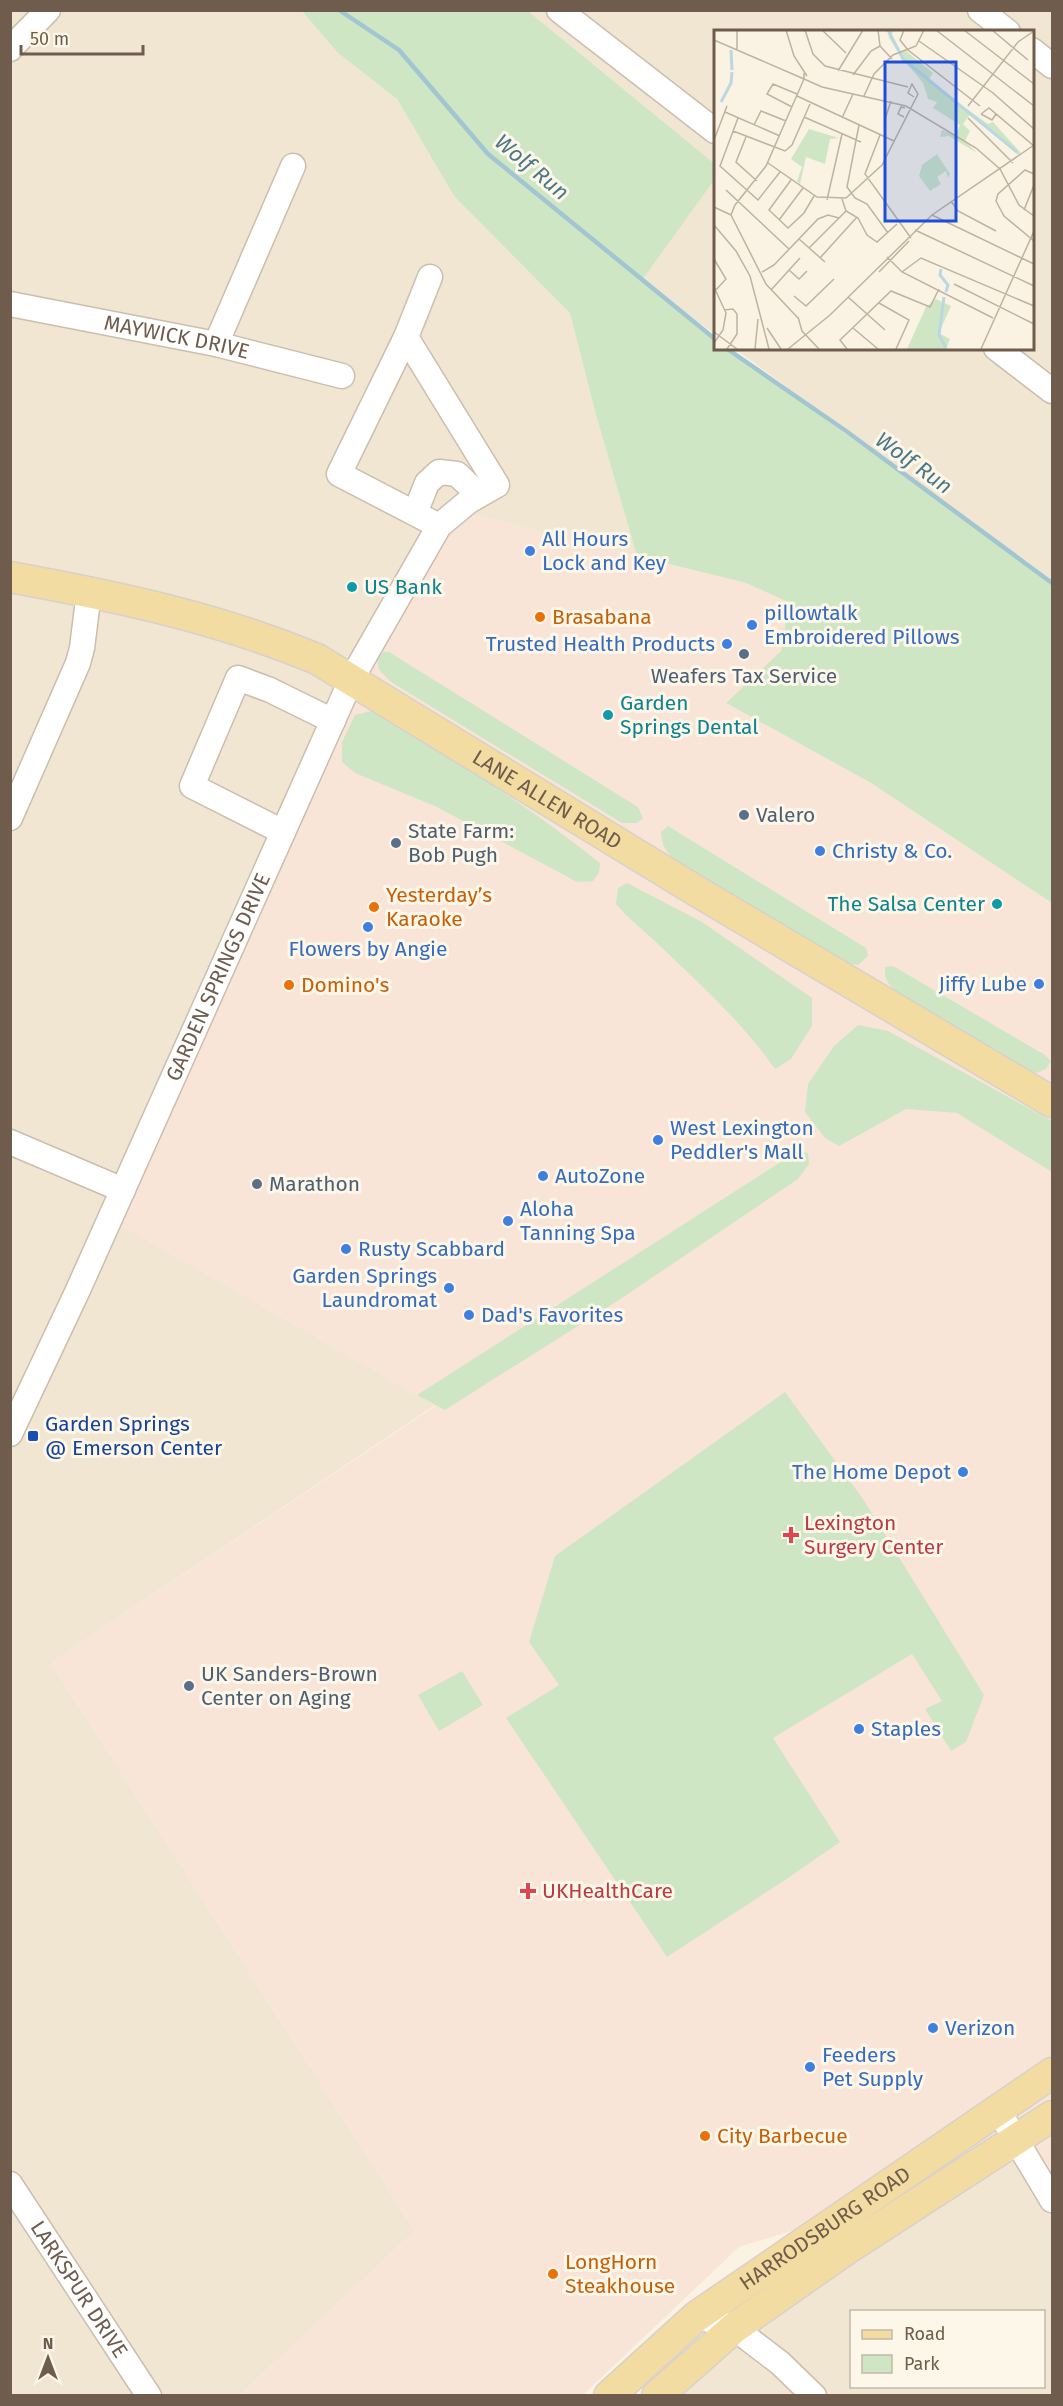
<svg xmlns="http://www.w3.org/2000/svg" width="1063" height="2406" viewBox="0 0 1063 2406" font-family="'Fira Sans',sans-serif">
	<rect width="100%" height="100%" fill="#faf3e3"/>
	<g fill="#f1e6d2" fill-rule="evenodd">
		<path d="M11 11H302L338 53 397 99 454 196 570 312 596 415 637 556 454 510 110 1219 435 1405 51 1663 415 2231 240 2395 11 2396Z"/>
		<path d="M528 11H1052V583L734 348H1032V32H715V164Z"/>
		<path d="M715 179V334L641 280Z"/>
		<path d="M1017 2140 1052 2200V2395L657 2396ZM852 2312H1044V2386H852Z"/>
	</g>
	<path fill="#f9e5d8" d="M454 510 746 583 787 601 785 631 781 651 726 703 871 783 1052 903V2200L1025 2153 957 2180 739 2247 583 2395H240L415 2231 51 1663 435 1406 110 1219 352 679Z"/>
	<g fill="#cee6c3">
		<path d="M302 11H528L715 164V179L642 280 715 339V348H726L1052 582V903L871 783 726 703 781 651 785 631 786 601 746 583 637 556 596 415 570 313 454 196 397 99 338 53Z"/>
		<path d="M384 652H389L638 807 643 818 637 823H622L391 682 379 670 377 659Z"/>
		<path d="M371 711C451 756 528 806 600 863L599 873 593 881 577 882 437 807 355 773 342 762V742L355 715Z"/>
		<path d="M668 826 866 948 868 956 858 965 836 961 684 866C670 857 662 850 661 832Z"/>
		<path d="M627 883 702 922 812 998V1026L791 1059 775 1069C743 1023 701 985 659 945 645 931 629 920 616 904L618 888Z"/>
		<path d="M893 966 1045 1055 1051 1061 1046 1069 1037 1073 1020 1069 902 997C892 988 883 981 885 967Z"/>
		<path d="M858 1025 888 1031 1052 1121V1172L957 1113 906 1109 839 1146 825 1138 805 1112 808 1084 834 1046Z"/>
		<path d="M798 1151 808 1153 809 1164 798 1179 622 1298 445 1410 417 1395Z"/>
		<path d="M785 1392 863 1499 984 1695 966 1742 951 1751 925 1709 942 1701 912 1654 773 1738 840 1842 785 1880 667 1957 506 1718 559 1685 529 1642 555 1556Z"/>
		<path d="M462 1671 483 1705 439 1731 418 1695Z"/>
	</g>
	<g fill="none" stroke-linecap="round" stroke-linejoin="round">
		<g stroke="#a1c6d2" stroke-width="4.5">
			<path d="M339 10 399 50 488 154 715 339"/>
			<path d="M726 348 846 431 1052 583"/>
		</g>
		<defs>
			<g id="minor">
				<path d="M559 10 715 131"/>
				<path d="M980 10 1008 32"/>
				<path d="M10 49 48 10"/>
				<path d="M1032 50 1052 66"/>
				<path id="s1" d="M10 304 216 344 342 376"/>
				<path d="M406 337 430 277"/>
				<path d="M216 344 293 166"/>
				<path d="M996 348 1052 391"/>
				<path d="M415 513 427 483 439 472 457 474 479 495"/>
				<path d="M10 818 78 663 82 648 89 592"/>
				<path d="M283 832 192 786 238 678 270 690 333 721"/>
				<path d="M10 1142 123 1190"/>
				<path id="s2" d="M10 1434 78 1290 352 678 439 526 469 501 497 485 406 337 339 474 439 526"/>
				<path d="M998 2110 1052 2200"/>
				<path id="s3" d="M10 2184 149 2396"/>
				<path d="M697 2316 734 2328 780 2363 814 2396"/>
			</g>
			<g id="major">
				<path id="s4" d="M10 577C119 597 215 617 317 659L698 892 1052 1102"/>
				<path id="s5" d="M609 2396 697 2316 1052 2073"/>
				<path d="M657 2396 734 2328 844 2251 1052 2116"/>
			</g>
		</defs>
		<use href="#minor" stroke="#ccbeae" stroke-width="27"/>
		<use href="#major" stroke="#d7d1cd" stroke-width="33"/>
		<use href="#minor" stroke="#fff" stroke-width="24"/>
		<use href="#major" stroke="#f3dca1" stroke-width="30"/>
	</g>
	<g fill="#3f7fe0" stroke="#fdf7e9" stroke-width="2">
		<circle cx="530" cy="551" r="6"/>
		<circle cx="752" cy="625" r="6"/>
		<circle cx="727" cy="644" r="6"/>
		<circle cx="820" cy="851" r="6"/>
		<circle cx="368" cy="927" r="6"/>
		<circle cx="1039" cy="984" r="6"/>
		<circle cx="658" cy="1140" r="6"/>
		<circle cx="543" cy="1176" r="6"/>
		<circle cx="508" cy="1221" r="6"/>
		<circle cx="346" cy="1249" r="6"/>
		<circle cx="449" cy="1288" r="6"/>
		<circle cx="469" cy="1315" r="6"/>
		<circle cx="963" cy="1472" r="6"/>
		<circle cx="859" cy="1729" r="6"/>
		<circle cx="933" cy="2028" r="6"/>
		<circle cx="810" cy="2067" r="6"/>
	</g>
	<g fill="#0f9aa8" stroke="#fdf7e9" stroke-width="2">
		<circle cx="352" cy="587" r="6"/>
		<circle cx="608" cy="715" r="6"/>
		<circle cx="997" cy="904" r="6"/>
	</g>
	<g fill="#e8710a" stroke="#fdf7e9" stroke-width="2">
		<circle cx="540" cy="617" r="6"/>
		<circle cx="374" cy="907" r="6"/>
		<circle cx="289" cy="985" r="6"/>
		<circle cx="705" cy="2136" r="6"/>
		<circle cx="553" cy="2274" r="6"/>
	</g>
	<g fill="#5c6f8a" stroke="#fdf7e9" stroke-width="2">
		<circle cx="744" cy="654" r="6"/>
		<circle cx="744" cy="815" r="6"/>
		<circle cx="396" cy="843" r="6"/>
		<circle cx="257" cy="1184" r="6"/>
		<circle cx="189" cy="1686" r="6"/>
	</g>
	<rect fill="#1a4fb4" stroke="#fdf7e9" stroke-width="2" x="27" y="1430" width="12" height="12" rx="3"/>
	<g fill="#e0444e" stroke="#fdf7e9" stroke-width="2">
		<path d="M788 1526h6v6h6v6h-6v6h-6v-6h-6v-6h6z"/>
		<path d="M525 1882h6v6h6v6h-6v6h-6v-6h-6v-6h6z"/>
	</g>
	<g text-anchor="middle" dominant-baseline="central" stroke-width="6" stroke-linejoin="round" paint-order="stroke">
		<g font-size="21" fill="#6f5c4c" stroke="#fdf7e9">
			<text stroke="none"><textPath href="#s1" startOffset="170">MAYWICK DRIVE</textPath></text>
			<text stroke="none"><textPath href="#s4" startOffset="588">LANE ALLEN ROAD</textPath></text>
			<text stroke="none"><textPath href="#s2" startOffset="502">GARDEN SPRINGS DRIVE</textPath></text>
			<text stroke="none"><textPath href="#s5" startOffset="274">HARRODSBURG ROAD</textPath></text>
			<text stroke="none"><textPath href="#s3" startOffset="126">LARKSPUR DRIVE</textPath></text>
		</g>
		<g font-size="21" fill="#366cbe" stroke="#fdf7e9" text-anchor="start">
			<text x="542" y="539">All Hours<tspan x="542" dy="24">Lock and Key</tspan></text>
			<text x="764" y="613">pillowtalk<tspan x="764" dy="24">Embroidered Pillows</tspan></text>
			<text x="715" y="644" text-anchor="end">Trusted Health Products</text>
			<text x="832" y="851">Christy &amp; Co.</text>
			<text x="368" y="949" text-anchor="middle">Flowers by Angie</text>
			<text x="1027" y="984" text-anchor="end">Jiffy Lube</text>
			<text x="670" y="1128">West Lexington<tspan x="670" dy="24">Peddler's Mall</tspan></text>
			<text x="555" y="1176">AutoZone</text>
			<text x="520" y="1209">Aloha<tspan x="520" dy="24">Tanning Spa</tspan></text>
			<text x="358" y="1249">Rusty Scabbard</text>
			<text x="437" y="1276" text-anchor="end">Garden Springs<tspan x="437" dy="24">Laundromat</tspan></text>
			<text x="481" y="1315">Dad's Favorites</text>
			<text x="951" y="1472" text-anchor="end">The Home Depot</text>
			<text x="871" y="1729">Staples</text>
			<text x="945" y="2028">Verizon</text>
			<text x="822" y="2055">Feeders<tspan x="822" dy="24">Pet Supply</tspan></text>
		</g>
		<g font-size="21" fill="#0d838f" stroke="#fdf7e9" text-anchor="start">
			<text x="364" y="587">US Bank</text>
			<text x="620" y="703">Garden<tspan x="620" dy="24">Springs Dental</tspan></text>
			<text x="985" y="904" text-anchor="end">The Salsa Center</text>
		</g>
		<g font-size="21" fill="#c56008" stroke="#fdf7e9" text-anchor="start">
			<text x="552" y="617">Brasabana</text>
			<text x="386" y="895">Yesterday’s<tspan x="386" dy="24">Karaoke</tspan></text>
			<text x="301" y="985">Domino's</text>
			<text x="717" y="2136">City Barbecue</text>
			<text x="565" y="2262">LongHorn<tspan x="565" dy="24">Steakhouse</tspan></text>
		</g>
		<g font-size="21" fill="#4e5e75" stroke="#fdf7e9" text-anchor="start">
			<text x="744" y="676" text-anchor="middle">Weafers Tax Service</text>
			<text x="756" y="815">Valero</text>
			<text x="408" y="831">State Farm:<tspan x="408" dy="24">Bob Pugh</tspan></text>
			<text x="269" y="1184">Marathon</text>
			<text x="201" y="1674">UK Sanders-Brown<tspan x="201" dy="24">Center on Aging</tspan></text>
		</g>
		<g font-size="21" fill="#164399" stroke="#fdf7e9" text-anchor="start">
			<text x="45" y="1424">Garden Springs<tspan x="45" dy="24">@ Emerson Center</tspan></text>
		</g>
		<g font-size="21" fill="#be3a42" stroke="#fdf7e9" text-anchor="start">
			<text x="804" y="1523">Lexington<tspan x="804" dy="24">Surgery Center</tspan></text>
			<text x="542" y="1891">UKHealthCare</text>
		</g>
		<g font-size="22" font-style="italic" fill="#4b7888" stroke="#fdf7e9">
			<text transform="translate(532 167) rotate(40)">Wolf Run</text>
			<text transform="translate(914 463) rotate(36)">Wolf Run</text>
		</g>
	</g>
	<g transform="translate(714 30)">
		<rect width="320" height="320" fill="#faf3e3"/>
		<path d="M174 0H180L176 7 187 22 192 21 219 43 214 51 274 94 279 92 307 123 304 125 257 83 249 94 256 101 251 111 263 123 235 106 226 107 228 100 242 105 246 95 219 78 223 72 214 69 209 53 189 29 175 8ZM95 99 125 108 116 109 111 134 92 127 86 154 83 151 88 137 77 129ZM223 124 236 144 234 148 232 141 223 147 227 154 216 161 205 146 208 135ZM222 269 237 276 225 303 236 309 232 319H193L212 277Z" fill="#cee6c3"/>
		<path fill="none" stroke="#bad8e1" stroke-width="3" d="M174 0 189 29 303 122M17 20 18 40M7 72 17 53 18 42M227 239 226 245 234 255 232 262M230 267 225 305 232 318"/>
		<path fill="none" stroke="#beb2a2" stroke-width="1.5" d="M23 0V19M72 0 80 26 93 46M91 0 99 24 111 36 194 57M108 0 132 23M164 0 166 16 178 29M190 0 186 10 194 20 266 76M222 0 320 76M250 0 320 54M278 0 314 30M0 10 90 49 52 136 21 175 17 185 52 254 84 288M205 11 279 63 320 99M124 41 149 0M90 43V49L108 57 192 76 262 118 286 139 305 175 320 186M139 45 157 21 166 16M83 66 180 111M150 66 160 44 179 25 202 16 210 0M254 76 304 12 320 1M78 77 53 64 59 54 83 64M11 82 66 106M267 84 275 78 320 116M267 84 278 90 282 84M90 87 147 112M190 87 184 84 187 77 191 78M24 88 6 136 44 170 66 142M128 88 139 64M254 88 299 133M171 89 177 71M40 95 47 81 72 91M145 95 133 157 141 168 153 174 174 203M19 101 71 121 78 115 96 74M166 105 151 144 197 208M32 107 22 132 43 151M0 110 13 76M54 133 103 167 132 168 168 135 204 64 198 54 194 63 200 67M320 144 311 140 284 164 282 171 290 186 320 211M77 150 55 180 74 198 90 183 100 166M12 160 75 219M128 169 132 181 144 188 153 205 163 212 183 194M113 170 128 104M237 171 244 181 282 201M0 177 17 185M310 180 320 155M218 185 320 234M65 190 89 158M0 195 22 221 36 246 55 319M201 200 320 256M85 209 111 232M95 218 132 181M173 227 188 242 279 288M106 228 143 187M0 229 12 249 0 262M75 240 85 249 93 241M48 242 60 235 104 189 114 185 125 188M165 242 195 211M188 242 207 228 320 276M240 254 320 294M0 257 12 283 9 300 0 313M57 260 86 228M80 266 92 276 120 249M134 267 171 300M165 273 195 290 182 319M10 280 19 279 23 284V304L13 319M84 287 88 301 105 319M53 298 67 319M139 298 164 319M0 302 23 319M41 319 44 289M74 319 116 285 218 185 320 115M133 319 126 310 177 261 216 277 225 259M267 319 320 201"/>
		<path fill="#1d4ed8" fill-opacity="0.15" stroke="#1d4ed8" stroke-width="3" d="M171 32H242V191H171Z"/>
		<rect width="320" height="320" fill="none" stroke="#6f5c4c" stroke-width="3"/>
	</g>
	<rect width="1063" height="2406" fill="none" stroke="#6f5c4c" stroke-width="24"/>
	<rect x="850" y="2310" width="195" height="78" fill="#fdf7e9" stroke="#c4b9aa" stroke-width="1.5"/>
	<rect x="862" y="2330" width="30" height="9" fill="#f3dca1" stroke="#c4b9aa" stroke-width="1.5"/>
	<text x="904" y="2340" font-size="18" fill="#6f5c4c">Road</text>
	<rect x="862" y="2355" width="30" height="18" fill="#cee6c3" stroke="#c4b9aa" stroke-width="1.5"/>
	<text x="904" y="2370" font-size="18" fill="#6f5c4c">Park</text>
	<g transform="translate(48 2358)" stroke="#fdf7e9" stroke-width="4.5" paint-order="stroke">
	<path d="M0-4.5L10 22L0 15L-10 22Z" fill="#6f5c4c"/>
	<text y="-9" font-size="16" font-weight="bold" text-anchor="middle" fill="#6f5c4c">N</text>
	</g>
	<path d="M21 45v9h122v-9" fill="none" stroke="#6f5c4c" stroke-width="3"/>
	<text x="30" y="45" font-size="18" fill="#6f5c4c" stroke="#fdf7e9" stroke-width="4.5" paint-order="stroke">50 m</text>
</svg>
